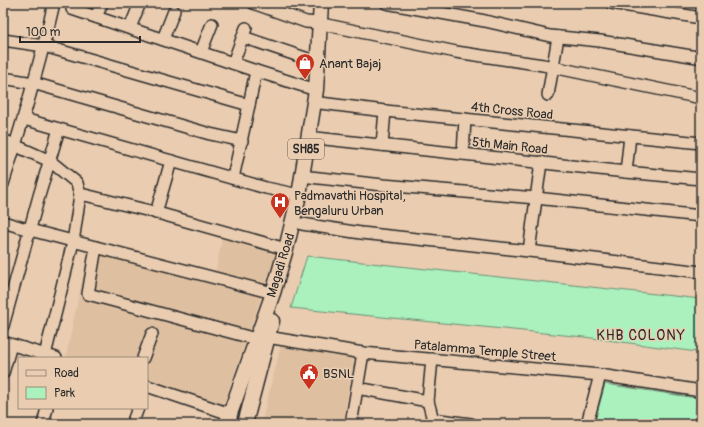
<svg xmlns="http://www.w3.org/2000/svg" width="704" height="427" viewBox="0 0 704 427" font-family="Pangolin,sans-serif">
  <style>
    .built { fill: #dec0a1 }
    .green { fill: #aaf1be; stroke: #6a8e74 }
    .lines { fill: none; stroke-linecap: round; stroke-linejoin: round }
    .minor-casing { stroke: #2b2b2b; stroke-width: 14 }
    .major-casing { stroke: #2b2b2b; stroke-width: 17 }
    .minor { stroke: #eacdb1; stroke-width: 11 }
    .major { stroke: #eacdb1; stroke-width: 14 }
    .labels { text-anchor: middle; stroke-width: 3; stroke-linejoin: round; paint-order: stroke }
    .shield { fill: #eacdb1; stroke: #645c53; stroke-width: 1 }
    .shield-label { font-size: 12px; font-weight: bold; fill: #2b2b2b }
    .poi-label { font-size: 13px; fill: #2b2b2b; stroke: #eacdb1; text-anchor: start }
    .street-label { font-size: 13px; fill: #2b2b2b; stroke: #eacdb1 }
    .neighbourhood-label { font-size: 14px; letter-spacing: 1px; fill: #2b2b2b; stroke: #eacdb1 }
  </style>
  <rect width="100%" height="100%" fill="#eacdb1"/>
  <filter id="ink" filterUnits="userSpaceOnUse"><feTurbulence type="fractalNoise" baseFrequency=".025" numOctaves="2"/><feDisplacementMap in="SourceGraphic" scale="8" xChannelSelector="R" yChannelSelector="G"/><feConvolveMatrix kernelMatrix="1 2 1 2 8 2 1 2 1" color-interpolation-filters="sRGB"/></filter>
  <g filter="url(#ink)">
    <g class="built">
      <path d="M223 234 278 249 223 406 147 382V358H72L66 356 90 242 215 273Z"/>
      <path d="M281 345 354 356 343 424H261Z"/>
    </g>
    <g class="green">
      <path d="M307 256 701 299V318L697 352 584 337 291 308Z"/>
      <path d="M605 384 697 398 695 424H594Z"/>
    </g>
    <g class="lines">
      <g class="minor-casing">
        <g id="minor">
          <path d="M253 3 306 22 319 23"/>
          <path d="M386 3 485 21 550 36 600 41 697 57"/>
          <path d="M611 3 701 18"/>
          <path d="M72 9 256 71"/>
          <path d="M96 17 102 3"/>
          <path d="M327 25 456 52 543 65 701 98"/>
          <path d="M130 28 140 3"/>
          <path d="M243 37 317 62"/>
          <path d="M163 39 174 11"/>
          <path d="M3 40 44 46 249 105 256 71 316 90"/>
          <path d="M201 52 212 24"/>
          <path d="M233 63 246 28"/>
          <path d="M3 78 33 83 210 134 242 141"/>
          <path d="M548 95 558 37"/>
          <path d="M320 103 385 111 701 143"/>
          <path d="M24 119 266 188 299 195"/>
          <path d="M316 138 626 172 701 179"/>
          <path d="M3 140 50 161 77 183 80 195"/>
          <path d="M382 145 385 111"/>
          <path d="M463 154 465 119"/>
          <path d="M626 172 630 136"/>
          <path d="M301 176 383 185 536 198 701 216"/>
          <path d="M233 178 249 105"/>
          <path d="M3 184C22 124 40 64 54 3"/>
          <path d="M156 213 171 161"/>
          <path d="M3 222 30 230 273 293"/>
          <path d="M302 224 361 233 529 251 701 272"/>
          <path d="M96 247 88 294 256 339"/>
          <path d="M529 251 541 162"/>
          <path d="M3 326 39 196 59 129"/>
          <path d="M267 337 363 353 600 375 701 391"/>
          <path d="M3 342 56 358"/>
          <path d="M45 355 73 242 80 195H85L154 212 286 249"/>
          <path d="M143 358 152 334"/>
          <path d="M432 359 428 401 434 424"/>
          <path d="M3 373 11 345"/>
          <path d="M147 386 230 414 226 420"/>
          <path d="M357 388 428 401"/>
          <path d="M432 419 471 424"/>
          <path d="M43 424 47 408"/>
          <path d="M132 424 138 408"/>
          <path d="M351 424 363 353"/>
          <path d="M587 424 600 375"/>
          <path d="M701 424V423"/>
        </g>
      </g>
      <g class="major-casing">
        <g id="major">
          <path d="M229 424 230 414 273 293 286 249 299 195 316 90 321 3"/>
          <path d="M244 424 246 420 272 321"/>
        </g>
      </g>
      <use href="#minor" class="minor"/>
      <use href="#major" class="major"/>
    </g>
  </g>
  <defs>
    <g id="shop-pin" transform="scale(1)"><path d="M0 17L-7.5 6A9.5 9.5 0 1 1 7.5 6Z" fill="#c8321e" stroke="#eacdb1"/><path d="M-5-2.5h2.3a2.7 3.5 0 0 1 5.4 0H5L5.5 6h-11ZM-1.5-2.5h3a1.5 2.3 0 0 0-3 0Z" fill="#fff"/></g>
    <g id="hospital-pin" transform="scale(1)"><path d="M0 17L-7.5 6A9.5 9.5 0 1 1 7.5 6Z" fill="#c8321e" stroke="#eacdb1"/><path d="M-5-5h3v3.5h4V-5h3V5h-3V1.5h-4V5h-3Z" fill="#fff"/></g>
    <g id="civic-pin" transform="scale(1)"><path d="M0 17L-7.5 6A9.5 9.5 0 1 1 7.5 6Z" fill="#c8321e" stroke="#eacdb1"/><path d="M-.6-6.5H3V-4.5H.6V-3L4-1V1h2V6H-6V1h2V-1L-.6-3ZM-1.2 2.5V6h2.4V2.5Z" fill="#fff"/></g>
  </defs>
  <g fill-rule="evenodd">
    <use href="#shop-pin" x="305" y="63"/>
    <use href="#hospital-pin" x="280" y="202"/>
    <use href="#civic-pin" x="309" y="373"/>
  </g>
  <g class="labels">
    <rect class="shield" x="288" y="139" width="36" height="20" rx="3"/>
    <g class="shield-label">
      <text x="306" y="153">SH85</text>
    </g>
    <g class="poi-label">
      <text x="319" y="68">Anant Bajaj</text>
      <text x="294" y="200">Padmavathi Hospital,<tspan x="294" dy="15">Bengaluru Urban</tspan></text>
      <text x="323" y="378">BSNL</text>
    </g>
    <g class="street-label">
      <text transform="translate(512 110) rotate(6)" y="5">4th Cross Road</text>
      <text transform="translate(510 145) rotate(6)" y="5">5th Main Road</text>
      <text transform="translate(280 265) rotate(-73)" y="5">Magadi Road</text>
      <text transform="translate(485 350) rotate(5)" y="5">Patalamma Temple Street</text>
    </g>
    <g class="neighbourhood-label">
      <text x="641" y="340">KHB COLONY</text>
    </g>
  </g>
  <rect width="704" height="427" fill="none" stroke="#eacdb1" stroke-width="16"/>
  <rect x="8" y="8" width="688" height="411" fill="none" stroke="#2b2b2b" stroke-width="1.5" filter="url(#ink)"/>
  <rect x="18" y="357" width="130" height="52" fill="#eacdb1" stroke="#9e8c7b"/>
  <rect x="26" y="370" width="20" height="6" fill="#eacdb1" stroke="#9e8c7b"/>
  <text x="54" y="377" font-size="12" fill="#2b2b2b">Road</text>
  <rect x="26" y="387" width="20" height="12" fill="#aaf1be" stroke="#9e8c7b"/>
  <text x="54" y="397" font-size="12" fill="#2b2b2b">Park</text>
  <path d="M20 36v6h120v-6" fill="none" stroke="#2b2b2b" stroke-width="2"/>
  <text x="26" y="36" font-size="12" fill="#2b2b2b" stroke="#eacdb1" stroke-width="3" paint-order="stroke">100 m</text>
</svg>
